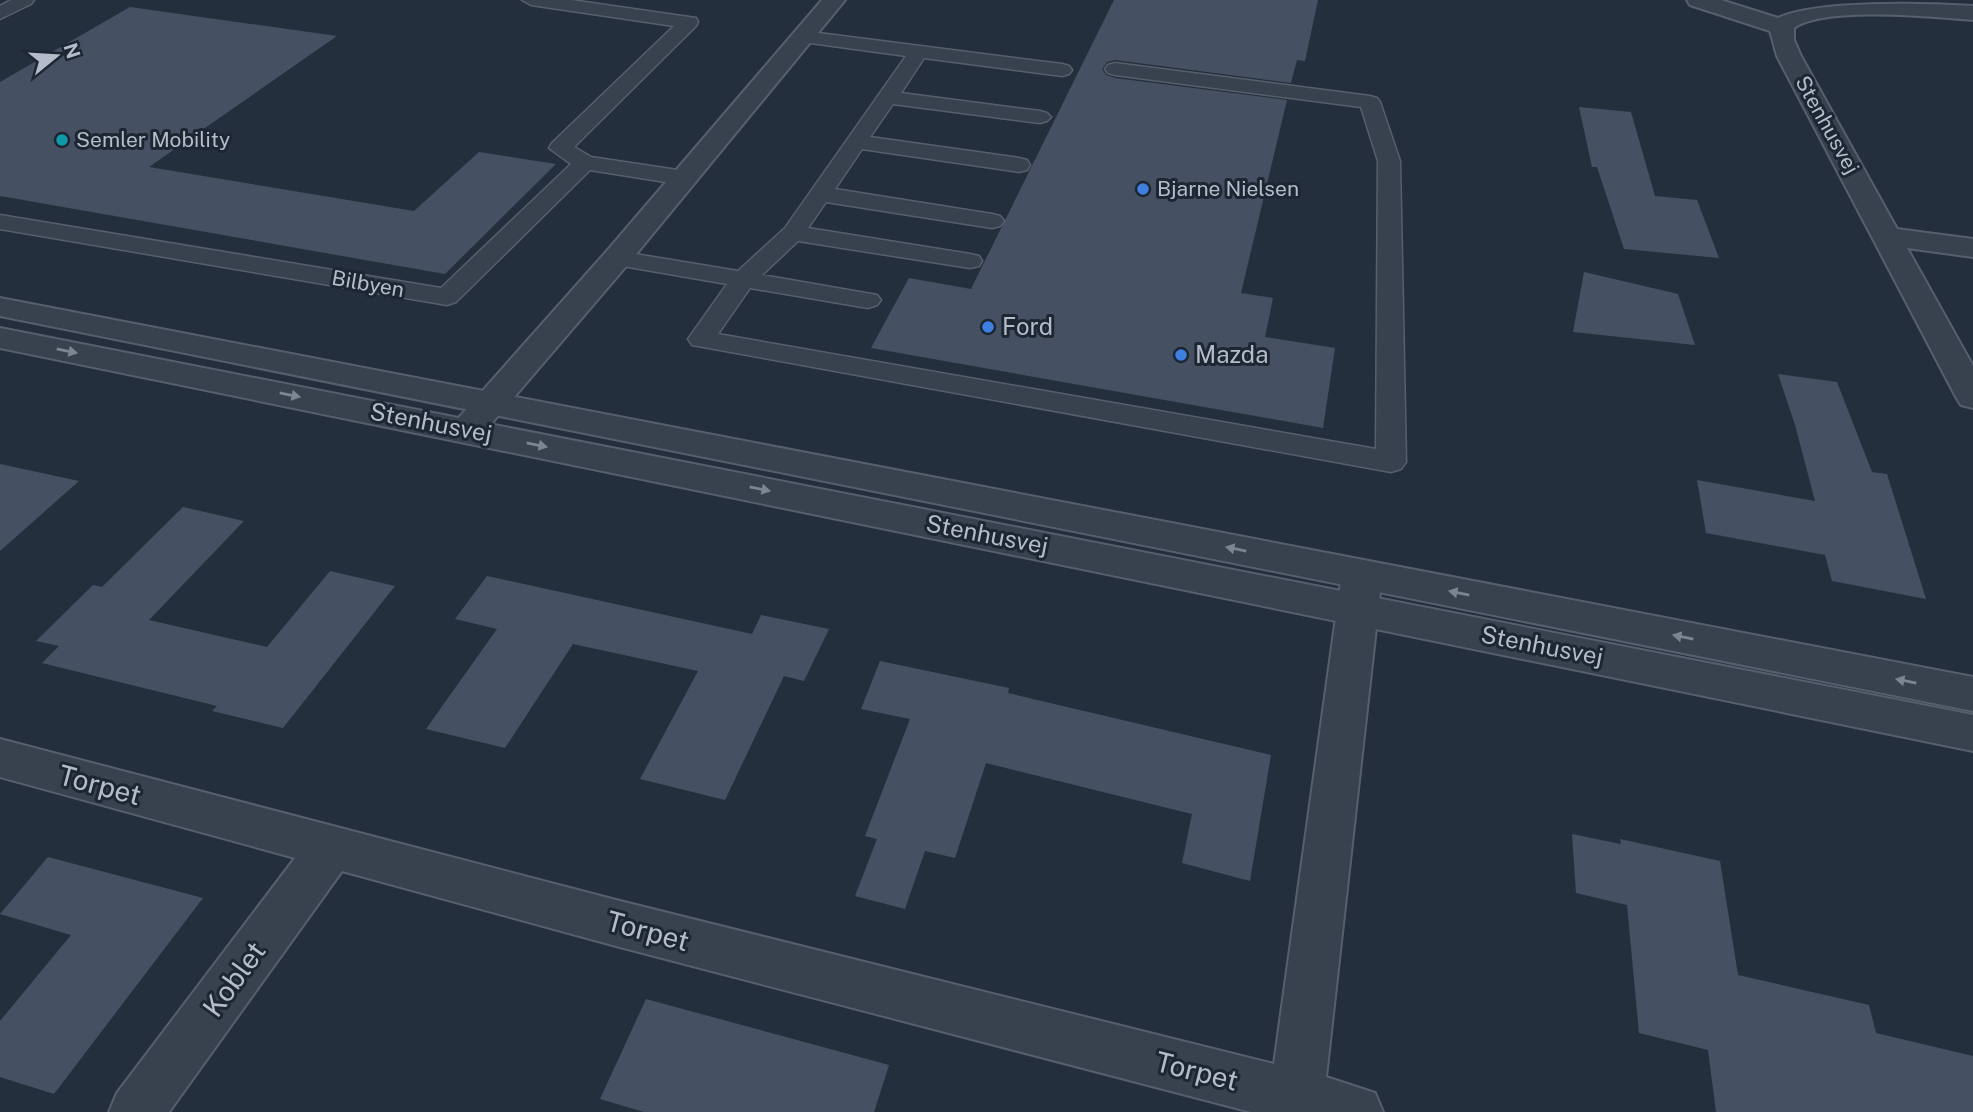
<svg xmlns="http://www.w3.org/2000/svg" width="1973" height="1112" viewBox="0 0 1973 1112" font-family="'Public Sans',sans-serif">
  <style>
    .building { fill: #455162 }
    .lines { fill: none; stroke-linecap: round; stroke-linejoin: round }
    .service-casing { stroke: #565f6c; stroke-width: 3 }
    .minor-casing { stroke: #565f6c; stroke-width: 4 }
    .tertiary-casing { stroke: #565f6c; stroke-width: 4 }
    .service { fill: #38414e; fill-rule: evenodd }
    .minor { fill: #38414e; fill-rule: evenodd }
    .tertiary { fill: #38414e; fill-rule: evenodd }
    .oneway { fill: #7c8592 }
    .culture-dot { fill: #0f9aa8; stroke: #1d2633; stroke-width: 2.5 }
    .shop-dot { fill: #3f7fe0; stroke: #1d2633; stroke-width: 2.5 }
    .labels { text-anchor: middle; stroke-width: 6; stroke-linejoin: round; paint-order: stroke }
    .far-street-label { font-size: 21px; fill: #b4bcc9; stroke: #1d2633 }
    .far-poi-label { font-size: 21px; fill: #b4bcc9; stroke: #1d2633; text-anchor: start }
    .poi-label { font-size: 24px; fill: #b4bcc9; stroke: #1d2633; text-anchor: start }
    .street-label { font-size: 24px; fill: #b4bcc9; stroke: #1d2633 }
    .near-street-label { font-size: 28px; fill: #b4bcc9; stroke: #1d2633 }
  </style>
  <rect width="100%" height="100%" fill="#242f3e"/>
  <g class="building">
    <path d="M1114 0H1318L1305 61 1297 60 1291 83 1115 60 1107 62 1102 69 1106 75 1115 78 1287 100 1241 293 1273 298 1265 337 1335 348 1323 428 871 348 909 278 971 289Z"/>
    <path d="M130 7 337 36 149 167 414 211 479 152 556 164 445 274 0 196V82Z"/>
    <path d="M1579 107 1631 112 1655 196 1697 200 1719 258 1624 249 1597 167H1592Z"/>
    <path d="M1584 272 1678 294 1695 345 1573 332Z"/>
    <path d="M1778 374 1837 382 1872 472 1887 474 1926 599 1832 581 1825 555 1706 533 1697 480 1815 501 1795 425Z"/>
    <path d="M0 464 79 481 0 551Z"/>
    <path d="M183 507 244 521 149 620 267 647 330 571 395 586 283 728 212 711 217 706 42 663 59 646 36 641 93 585 102 587Z"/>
    <path d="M487 576 752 634 761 615 829 629 804 681 784 676 725 800 640 779 698 671 573 644 505 748 426 729 497 629 455 619Z"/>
    <path d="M880 661 1009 688 1008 693 1271 755 1250 881 1182 863 1192 814 986 763 955 858 925 851 905 909 855 896 877 839 865 836 910 719 861 709Z"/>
    <path d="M1572 834 1621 844 1620 839 1720 861 1738 975 1869 1005 1876 1033 1973 1056V1112H1716L1708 1050 1639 1033 1627 905 1576 893Z"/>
    <path d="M48 857 203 898 54 1094 0 1077V1021L71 935 0 914Z"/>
    <path d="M646 999 889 1065 874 1112H644L600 1099Z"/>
  </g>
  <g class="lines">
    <g class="service-casing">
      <g id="service">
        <path d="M11 0H34L31 4 0 19V6Z"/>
        <path d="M522 0H571L696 18 698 22 696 26 574 147 591 157 684 171 692 173 695 178 692 183 684 185 590 170 456 302 447 305 0 229V215L441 288 571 164 549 148 552 143 674 26 531 5Z"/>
        <path d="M803 31 1062 64 1069 66 1072 70 1069 74 1062 76 924 58 901 93 1040 111 1047 113 1051 117 1047 121 1040 123 893 104 870 137 1019 158 1027 160 1030 165 1027 170 1019 172 862 149 835 189 992 214 1000 216 1004 221 1000 226 992 228 826 202 808 228 970 254 979 256 982 261 979 266 970 268 798 241 762 275 877 295 881 300 877 305 868 308 750 288 718 334 1376 449 1378 161 1361 107 1115 75 1108 73 1105 69 1108 65 1115 63 1370 96 1377 98 1380 102 1400 161 1406 462 1401 469 1391 472 692 345 688 339 727 284 617 265 608 263 605 258 608 253 617 251 738 271 785 228 906 56 796 41 793 37 796 33Z"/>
      </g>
    </g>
    <g class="minor-casing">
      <g id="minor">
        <path d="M822 0H845L628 264 479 438 467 442 455 438 450 430 455 422 606 252Z"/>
        <path d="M1687 0H1721L1778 18C1816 0 1925 3 1973 6V20C1932 17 1825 6 1794 28V40L1801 56 1897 229 1973 239V257L1907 248 1973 366V408L1961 405 1956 397 1777 56 1770 31 1690 5Z"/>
        <path d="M1362 560 1376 564 1382 574 1326 1077 1375 1093 1383 1112H1251L616 946 342 871 169 1112H109L117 1093 295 858 0 777V739L616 900 1274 1064 1342 574 1348 564Z"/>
      </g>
    </g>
    <g class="tertiary-casing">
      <g id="tertiary">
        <path d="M0 298 1973 677V711L0 316Z"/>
        <path d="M0 328 1973 715V751L0 348Z"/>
      </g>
    </g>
    <use href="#service" class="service"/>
    <use href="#minor" class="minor"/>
    <use href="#tertiary" class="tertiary"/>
  </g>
  <defs><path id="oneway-solid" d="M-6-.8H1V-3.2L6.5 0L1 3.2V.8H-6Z" transform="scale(1.75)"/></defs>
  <g class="oneway">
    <use href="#oneway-solid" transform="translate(67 351) rotate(11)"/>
    <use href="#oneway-solid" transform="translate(290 395) rotate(11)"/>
    <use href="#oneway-solid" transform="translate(537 445) rotate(11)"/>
    <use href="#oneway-solid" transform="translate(760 489) rotate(11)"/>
    <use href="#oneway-solid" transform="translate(1236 549) rotate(-169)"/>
    <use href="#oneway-solid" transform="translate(1459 593) rotate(-169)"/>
    <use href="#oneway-solid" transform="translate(1683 637) rotate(-169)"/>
    <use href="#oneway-solid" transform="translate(1906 681) rotate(-169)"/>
  </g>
  <circle class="culture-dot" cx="62" cy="140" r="7"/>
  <g class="shop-dot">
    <circle cx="1143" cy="189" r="7"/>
    <circle cx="988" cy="327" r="7"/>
    <circle cx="1181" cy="355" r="7"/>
  </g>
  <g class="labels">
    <g class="far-street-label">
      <text transform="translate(1827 125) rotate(61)" y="7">Stenhusvej</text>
      <text transform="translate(368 284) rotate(10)" y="7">Bilbyen</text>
    </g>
    <g class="far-poi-label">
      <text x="76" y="147">Semler Mobility</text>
      <text x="1157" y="196">Bjarne Nielsen</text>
    </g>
    <g class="poi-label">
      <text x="1002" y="335">Ford</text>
      <text x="1195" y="363">Mazda</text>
    </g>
    <g class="street-label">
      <text transform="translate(431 423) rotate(11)" y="8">Stenhusvej</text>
      <text transform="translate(987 535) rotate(11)" y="8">Stenhusvej</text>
      <text transform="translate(1542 646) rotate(11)" y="8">Stenhusvej</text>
    </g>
    <g class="near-street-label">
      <text transform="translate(100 785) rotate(15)" y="10">Torpet</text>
      <text transform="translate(648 931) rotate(15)" y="10">Torpet</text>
      <text transform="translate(234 979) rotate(-54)" y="10">Koblet</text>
      <text transform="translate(1197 1071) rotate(14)" y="10">Torpet</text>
    </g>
  </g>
  <g transform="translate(56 56) rotate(72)" stroke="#1d2633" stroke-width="5" paint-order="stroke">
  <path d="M0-5L12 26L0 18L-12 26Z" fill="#b4bcc9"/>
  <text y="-10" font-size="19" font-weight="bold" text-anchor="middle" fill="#b4bcc9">N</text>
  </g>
</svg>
